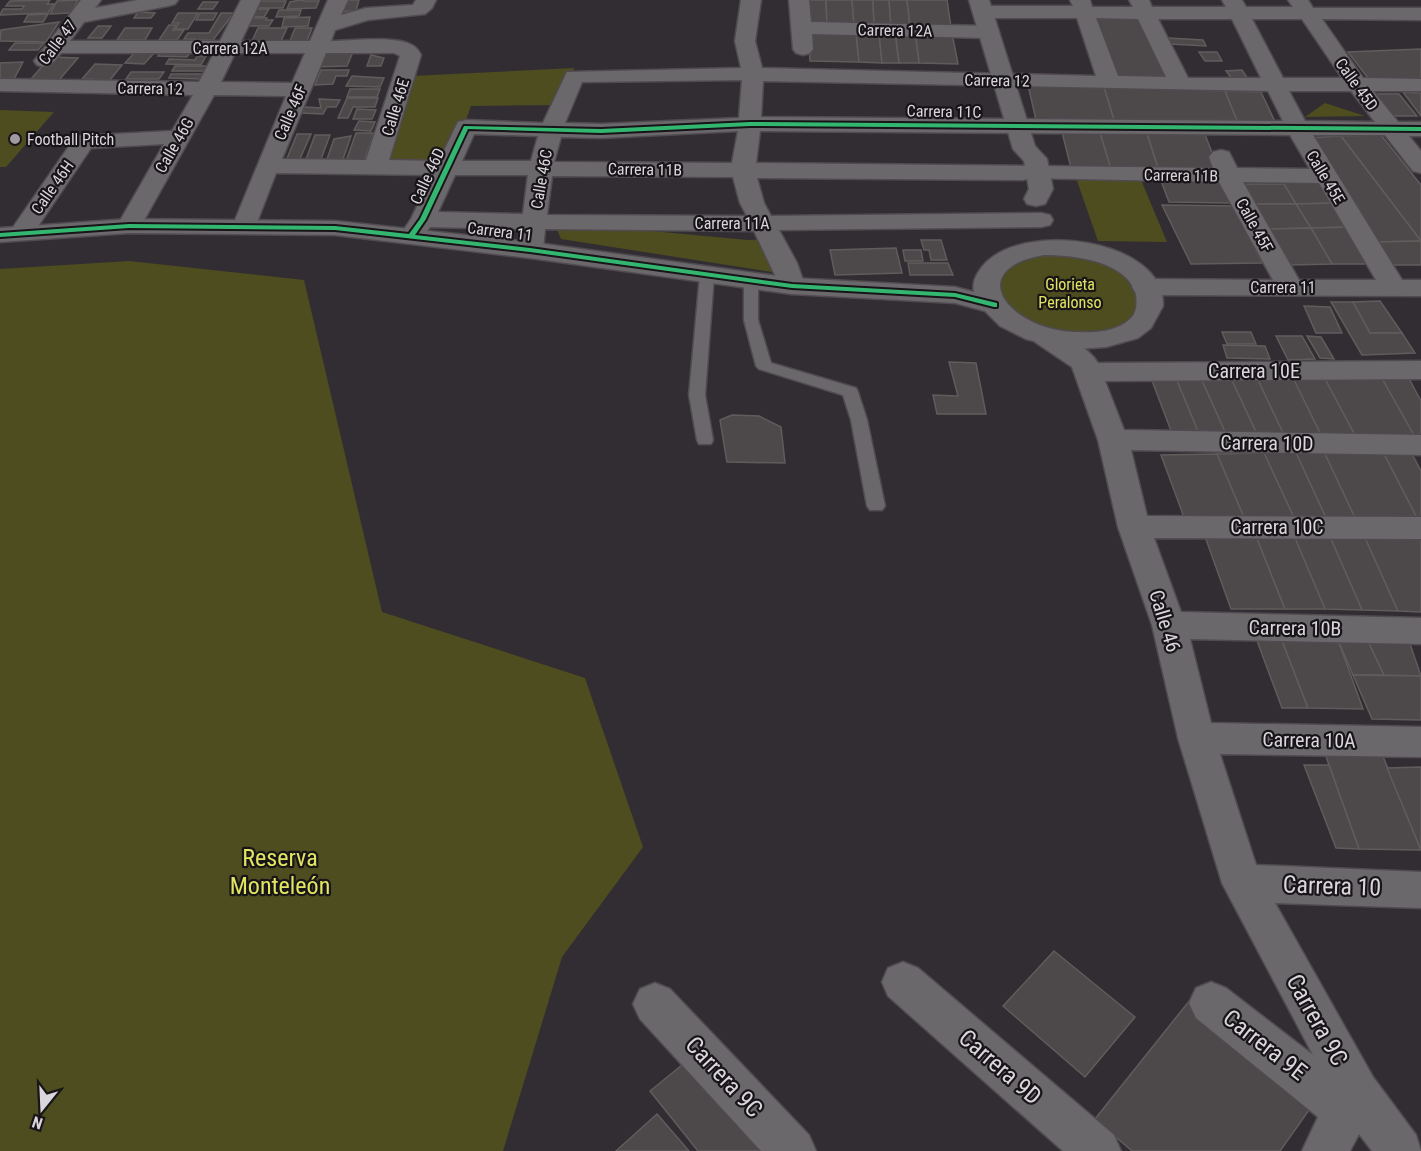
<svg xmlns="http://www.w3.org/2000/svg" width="1421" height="1151" viewBox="0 0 1421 1151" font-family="'Roboto Condensed',sans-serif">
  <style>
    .green { fill: #4d4d1f }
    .building { fill: #4d4849; stroke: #615c5c; stroke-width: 1.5 }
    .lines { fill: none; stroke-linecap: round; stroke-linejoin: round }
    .lane-casing { stroke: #504b50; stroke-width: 3 }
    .street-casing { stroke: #504b50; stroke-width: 3 }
    .secondary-casing { stroke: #504b50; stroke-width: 3 }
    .lane { fill: #6b686c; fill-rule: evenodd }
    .street { fill: #6b686c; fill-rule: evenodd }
    .secondary { fill: #6b686c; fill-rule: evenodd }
    .cycleway-casing { stroke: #181519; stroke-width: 4 }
    .cycleway { fill: #33b770; fill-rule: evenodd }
    .poi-dot { fill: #a09aa0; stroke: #181519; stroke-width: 2 }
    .labels { text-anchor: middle; stroke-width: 4.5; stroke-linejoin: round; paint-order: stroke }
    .far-street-label { font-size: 16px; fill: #dbd5dc; stroke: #181519 }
    .far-poi-label { font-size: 16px; fill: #dbd5dc; stroke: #181519; text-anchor: start }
    .far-park-label { font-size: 16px; fill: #e2e55f; stroke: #181519 }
    .street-label { font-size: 20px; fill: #dbd5dc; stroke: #181519 }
    .near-park-label { font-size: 24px; fill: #e2e55f; stroke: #181519 }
    .near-street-label { font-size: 24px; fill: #dbd5dc; stroke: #181519 }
  </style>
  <rect width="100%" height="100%" fill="#322d32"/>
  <g class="green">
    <path d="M574 68 567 105 471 106 454 153 436 164 382 161 411 76Z"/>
    <path d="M1325 103 1365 116 1305 117Z"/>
    <path d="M0 110 54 112 6 167H0Z"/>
    <path d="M1075 175H1139L1167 242 1098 241Z"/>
    <path d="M554 222 748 240 770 239 772 272 561 239Z"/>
    <path d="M1065 251 1119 267 1140 288 1134 321 1105 334H1064L1025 322 1001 301 997 278 1013 260Z"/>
    <path d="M129 261 304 280 382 612 585 678 643 847 562 957 503 1151H0V269Z"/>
  </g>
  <g class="building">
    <path d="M50 0 47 4H54L48 13 0 15 3 9H22L24 6H6L10 1Z"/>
    <path d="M78 0 71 13 50 14 57 1Z"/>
    <path d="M300 0 305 1H319L316 8 287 9 290 2Z"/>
    <path d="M342 0H359L356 11 338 12Z"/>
    <path d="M805 0H826L827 25 806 24Z"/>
    <path d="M826 0H852L854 25H827Z"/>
    <path d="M852 0H873L874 25H854Z"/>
    <path d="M873 0H889L891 26 874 25Z"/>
    <path d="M889 0H907L910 26H891Z"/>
    <path d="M907 0H947L951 27 910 26Z"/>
    <path d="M257 1H286L283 8H254Z"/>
    <path d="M203 2H218L213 9H198Z"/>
    <path d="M249 9H269L264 17 244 16Z"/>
    <path d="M279 10H301L299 16 276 17Z"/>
    <path d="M138 12 155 13 151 18H134Z"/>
    <path d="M178 13H198L188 29H175L179 23H172Z"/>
    <path d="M200 13H217L213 20H196Z"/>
    <path d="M221 13H234L213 40 184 39 188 33H209Z"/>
    <path d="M48 14 43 22H24L28 15Z"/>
    <path d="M310 17 308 26 282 27 284 18Z"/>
    <path d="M244 18H267L266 20H273L269 26H239Z"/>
    <path d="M1095 18H1149L1173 81 1114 80Z"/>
    <path d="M59 22 46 42 0 41 1 30Z"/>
    <path d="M169 25H176L173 30H184L177 40H159Z"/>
    <path d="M98 26H111L102 38H88Z"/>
    <path d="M125 28H152L145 40H117Z"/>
    <path d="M258 28H287L281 41H252Z"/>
    <path d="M295 28H312L307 41H290Z"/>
    <path d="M808 32 856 33 859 62 810 61Z"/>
    <path d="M915 32 952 33 958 64 919 63Z"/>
    <path d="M915 32 919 63H899L895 33Z"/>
    <path d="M856 33H879L882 63 859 62Z"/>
    <path d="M879 33H895L899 63H882Z"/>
    <path d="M1168 38 1203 40 1206 46 1170 44Z"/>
    <path d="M15 43H44L38 50H9Z"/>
    <path d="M138 49 157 50 144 64 125 63Z"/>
    <path d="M164 49 192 50 187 57 158 56Z"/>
    <path d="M1421 49V80L1371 82 1348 52Z"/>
    <path d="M332 51 353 52 347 66 313 67 317 59Z"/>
    <path d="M1199 52H1217L1222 61H1205Z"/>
    <path d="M371 55 384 58 381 66H367Z"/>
    <path d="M197 56H206L201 65 166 64 169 59 195 60Z"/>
    <path d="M50 57 78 58 59 80 31 79Z"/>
    <path d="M23 62 14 79 0 80V63Z"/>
    <path d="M95 64 122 65 110 80 82 79Z"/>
    <path d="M175 66H210L206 71H172Z"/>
    <path d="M321 70H349L347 76H336L333 84 315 85Z"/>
    <path d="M1242 70 1248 79H1232L1226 71Z"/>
    <path d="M131 72H164L159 79H126Z"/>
    <path d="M171 74H204L201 79 169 78Z"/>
    <path d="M352 76 384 78 380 87 346 86Z"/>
    <path d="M1028 85 1104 87 1115 123 1036 120Z"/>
    <path d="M1104 87 1225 91 1239 125 1115 123Z"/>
    <path d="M350 89H380L377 97H347Z"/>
    <path d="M1225 91 1261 92 1277 126 1239 125Z"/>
    <path d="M1403 92 1421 93V116Z"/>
    <path d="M1366 94H1399L1417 116H1383Z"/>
    <path d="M347 98H378L375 107H353L348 118H338Z"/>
    <path d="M319 99 340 100 336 107H327L323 114 301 113 305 107 321 108Z"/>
    <path d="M357 109 376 110 372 119H353Z"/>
    <path d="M359 121 375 122 371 131 354 130Z"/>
    <path d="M1061 128 1099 129 1111 169 1071 168Z"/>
    <path d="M1099 129 1146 130 1159 171 1111 169Z"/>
    <path d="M1146 130 1204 132 1220 173 1159 171Z"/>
    <path d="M356 133H374L364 161H346Z"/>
    <path d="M297 134H311L299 161H286Z"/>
    <path d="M315 135H330L320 162H305Z"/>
    <path d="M1381 135 1421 185V241L1341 136Z"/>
    <path d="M351 136 342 162H326L334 139Z"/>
    <path d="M1341 136 1421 241 1375 242 1306 138Z"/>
    <path d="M1160 178 1221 179 1232 203 1169 202Z"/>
    <path d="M1281 180H1318L1335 203 1296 204Z"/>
    <path d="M1243 184H1284L1296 204H1254Z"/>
    <path d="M1335 203 1351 227 1311 228 1296 204Z"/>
    <path d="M1254 204H1296L1311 228 1267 229Z"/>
    <path d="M1162 205 1234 206 1262 263 1191 264Z"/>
    <path d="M1351 227 1375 264H1332L1311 228Z"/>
    <path d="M1311 228 1332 264 1290 265 1267 229Z"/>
    <path d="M921 240H941L947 260H931L929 250H924Z"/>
    <path d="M1421 241V265H1391L1375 242Z"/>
    <path d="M896 248 902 273 835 275 830 250Z"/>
    <path d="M903 250H921L923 261H905Z"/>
    <path d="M908 263H948L953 275H910Z"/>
    <path d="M1380 301 1402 333H1370L1353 302Z"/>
    <path d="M1331 302H1353L1370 333H1402L1415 353 1362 355Z"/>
    <path d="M1304 306 1330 307 1342 333H1316Z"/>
    <path d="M1222 332H1251L1256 344H1227Z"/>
    <path d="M1276 336H1302L1315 359 1288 360Z"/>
    <path d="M1307 336 1321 337 1334 359 1320 358Z"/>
    <path d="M1223 345 1265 346 1270 359 1227 358Z"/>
    <path d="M949 362 976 363 986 414H937L933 395 958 396Z"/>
    <path d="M1290 372 1322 373 1355 435H1321Z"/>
    <path d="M1290 372 1321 435H1284L1257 378Z"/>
    <path d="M1322 373H1379L1414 435H1355Z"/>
    <path d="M1379 373H1406L1421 401V434L1414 435Z"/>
    <path d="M1151 378H1176L1200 436H1173Z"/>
    <path d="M1176 378H1201L1227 436H1200Z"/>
    <path d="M1201 378H1231L1258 436H1227Z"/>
    <path d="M1231 378H1257L1284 435 1258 436Z"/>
    <path d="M732 415 759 416 781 427 785 463 727 462 720 420Z"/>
    <path d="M1382 450H1410L1421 471V520H1418Z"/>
    <path d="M1324 452H1383L1418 520H1356Z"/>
    <path d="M1324 452 1356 520H1327L1296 453Z"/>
    <path d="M1264 453H1296L1327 520H1295Z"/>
    <path d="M1264 453 1295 520H1245L1217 454Z"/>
    <path d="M1217 454 1245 520H1185L1161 455Z"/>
    <path d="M1327 530 1362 531 1398 611 1362 610Z"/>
    <path d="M1327 530 1362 610 1325 609 1292 531Z"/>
    <path d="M1203 531H1254L1285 609H1231Z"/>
    <path d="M1254 531H1292L1325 609H1285Z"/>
    <path d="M1362 531 1421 532V612L1398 611Z"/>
    <path d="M1256 638H1281L1308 708H1282Z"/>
    <path d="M1281 638 1338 640 1363 709 1308 708Z"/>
    <path d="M1338 640 1368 641 1384 675H1353Z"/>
    <path d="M1368 641H1409L1421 676 1384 675Z"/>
    <path d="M1353 675 1421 676V720L1372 719Z"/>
    <path d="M1323 748 1380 749 1421 850 1359 849Z"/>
    <path d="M1304 765H1329L1359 849 1336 848Z"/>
    <path d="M1421 767V850L1387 768Z"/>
    <path d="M1054 951 1135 1017 1085 1077 1003 1006Z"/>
    <path d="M1190 1000 1317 1099 1280 1151H1132L1095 1119Z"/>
    <path d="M687 1061 761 1151H698L650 1091Z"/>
    <path d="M657 1114 689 1151H616Z"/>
  </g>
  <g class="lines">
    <g class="lane-casing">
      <g id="lane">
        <path d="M707 271 714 275 705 395 713 440 711 444H699L697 440 689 395 700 275Z"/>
        <path d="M751 276 758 280V320L771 363 856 388 858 392 867 420 885 506 882 510H870L867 506 851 420 843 395 759 369 756 366 744 320V280Z"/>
      </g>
    </g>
    <g class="street-casing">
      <g id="street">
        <path d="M81 0H101L95 8 138 0H178L175 4 168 6 84 22 70 41H220L241 0H261L241 41H310L328 0H348L341 15 366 8 413 5 416 0H436L432 8 425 14 368 20 335 30 331 41C351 41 394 35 412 45 416 47 419 51 421 55L389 160 439 161 458 122 466 120 543 123 567 72 741 68 735 41 741 0H761L755 41 762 68 1096 76 1077 18H983L976 16 973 12 976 8 983 6H1073L1070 0H1090L1092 7H1133L1129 0H1149L1152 7H1226L1222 0H1242L1246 7H1293L1288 0H1308L1313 8H1421V20L1322 19 1363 78 1421 79V91H1373L1398 122H1421V136H1409L1421 151V173L1413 171 1385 135H1313L1402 280H1421V296L1145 295 1136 293 1132 287 1136 281 1145 279 1273 280 1219 182 1030 178 1023 180 757 178 764 203 771 216 1041 213 1050 215 1053 220 1050 225 1041 227 779 230 797 263 805 286 801 292 792 294 783 292 754 231 545 229 543 250 539 255 530 258 521 255 517 250 520 229 430 227 421 240 412 242 403 240 400 235 411 219 432 175 276 173 254 230 245 232 236 230 233 225 286 96 214 95 138 231 129 233 120 231 117 226 164 144 91 148 30 238 21 240 12 238 9 233 76 136 172 131 193 95 0 91V79L199 82 214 53H61C53 63 50 69 37 65L34 61ZM1096 18 1138 19 1166 77 1118 76ZM1158 19H1232L1261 78H1188ZM1252 19H1302L1342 78H1283ZM235 53H305L292 83 221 82ZM326 53H394L400 56 366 160 282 159ZM742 80 739 118 601 124 565 123 582 82ZM763 81 1268 91 1283 121 761 117ZM1289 91H1351L1375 122 1305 121ZM738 131 732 163 554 162 561 137 601 138ZM760 131 1290 135 1310 169 1237 168 1229 152 1221 150 1213 152 1209 157 1213 168 756 163ZM474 134 538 136 531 161H462ZM455 175H528L523 214 438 212ZM552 176 733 177 740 203 747 216 547 215ZM1243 182 1319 183 1376 280H1299Z"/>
        <path d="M789 0H809L811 22 988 26 995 28 998 32 995 36 988 38 812 34 813 49 810 53 803 55 796 53 793 49Z"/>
        <path d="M1045 328C1062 332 1089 348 1098 363L1421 361V379L1105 381 1124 430 1421 435V455L1131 450 1147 516 1421 517V539L1154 538 1181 612 1421 618V644L1190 639 1211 723 1421 727V757L1220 754 1256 865 1421 872V908L1275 903 1373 1077 1416 1135 1421 1151H1372L1359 1134 1350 1151H1302L1318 1117 1196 1018 1189 1003 1196 988 1211 982 1226 988 1313 1055 1222 883 1178 738 1152 625 1118 527 1098 440 1072 367 1035 342 1031 336 1035 330Z"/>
        <path d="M903 962 918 968 1114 1135 1121 1151H1063L888 996 882 982 888 968Z"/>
        <path d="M655 983 670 989 809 1135 816 1151H761L640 1019 633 1004 640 989Z"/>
      </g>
    </g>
    <g class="secondary-casing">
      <g id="secondary">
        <path d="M969 0H989L1035 146 1047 159 1053 189 1045 204 1036 206 1027 204 1024 199 1029 189 1024 161 1013 149Z"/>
        <path d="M129 219 335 221 530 242 792 278 955 287 974 292C972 282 976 275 982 267 1019 219 1166 238 1163 306L1151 328 1138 338 1106 347 1078 349 1050 345 1026 339 1000 326 985 311 955 303 792 294 530 258 335 235 129 233 0 242V228ZM1044 255C1072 255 1126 260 1136 294 1137 301 1137 310 1133 316 1124 327 1108 331 1095 332 1079 333 1061 332 1045 327 993 309 978 266 1044 255Z"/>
      </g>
    </g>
    <use href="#lane" class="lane"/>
    <use href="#street" class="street"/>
    <use href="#secondary" class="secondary"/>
    <g class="cycleway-casing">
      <path id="cycleway" d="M750 122 1421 127V131L750 126 601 133 468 129 426 219 415 235 530 248 792 284 955 293 997 303V307H994L955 297 792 288 530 252 335 230 129 228 0 237V233L129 224 335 226 409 234 420 219 464 126 601 129Z"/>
    </g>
    <use href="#cycleway" class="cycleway"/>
  </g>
  <circle class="poi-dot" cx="15" cy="139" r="6"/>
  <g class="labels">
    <g class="far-street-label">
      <text transform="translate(895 30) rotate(1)" y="6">Carrera 12A</text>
      <text transform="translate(57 42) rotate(-53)" y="6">Calle 47</text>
      <text x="230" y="54">Carrera 12A</text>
      <text transform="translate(997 80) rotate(1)" y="6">Carrera 12</text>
      <text transform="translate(1357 84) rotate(54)" y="6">Calle 45D</text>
      <text transform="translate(150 88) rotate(1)" y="6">Carrera 12</text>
      <text transform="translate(395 107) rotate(-73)" y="6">Calle 46E</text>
      <text transform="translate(944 111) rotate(1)" y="6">Carrera 11C</text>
      <text transform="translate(290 112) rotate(-67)" y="6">Calle 46F</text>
      <text transform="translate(174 145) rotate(-60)" y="6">Calle 46G</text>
      <text transform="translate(645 169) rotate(1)" y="6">Carrera 11B</text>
      <text transform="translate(1181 175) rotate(1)" y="6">Carrera 11B</text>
      <text transform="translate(427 176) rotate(-65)" y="6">Calle 46D</text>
      <text transform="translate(1326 177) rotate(59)" y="6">Calle 45E</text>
      <text transform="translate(541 179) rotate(-80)" y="6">Calle 46C</text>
      <text transform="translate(52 187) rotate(-55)" y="6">Calle 46H</text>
      <text x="732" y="229">Carrera 11A</text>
      <text transform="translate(1255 225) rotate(61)" y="6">Calle 45F</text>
      <text transform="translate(500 231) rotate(7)" y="6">Carrera 11</text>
      <text x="1283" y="293">Carrera 11</text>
    </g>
    <g class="far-poi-label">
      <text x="27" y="145">Football Pitch</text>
    </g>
    <g class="far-park-label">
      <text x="1070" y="290">Glorieta<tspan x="1070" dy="18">Peralonso</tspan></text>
    </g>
    <g class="street-label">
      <text x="1254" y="378">Carrera 10E</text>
      <text transform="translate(1267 443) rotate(1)" y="7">Carrera 10D</text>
      <text x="1277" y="534">Carrera 10C</text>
      <text transform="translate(1165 621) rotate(73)" y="7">Calle 46</text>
      <text transform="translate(1295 628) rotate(1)" y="7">Carrera 10B</text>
      <text transform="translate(1309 740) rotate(1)" y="7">Carrera 10A</text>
    </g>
    <g class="near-park-label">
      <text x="280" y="866">Reserva<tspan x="280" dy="28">Monteleón</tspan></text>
    </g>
    <g class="near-street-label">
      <text transform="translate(1332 886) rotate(2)" y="8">Carrera 10</text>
      <text transform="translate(1317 1020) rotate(61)" y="8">Carrera 9C</text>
      <text transform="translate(1265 1045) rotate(38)" y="8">Carrera 9E</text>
      <text transform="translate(1000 1067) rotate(41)" y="8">Carrera 9D</text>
      <text transform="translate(724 1077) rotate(47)" y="8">Carrera 9C</text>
    </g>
  </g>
  <g transform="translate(42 1109) rotate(198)" stroke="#181519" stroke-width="4.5" paint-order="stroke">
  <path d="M0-4.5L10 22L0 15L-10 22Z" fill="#dbd5dc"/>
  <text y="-9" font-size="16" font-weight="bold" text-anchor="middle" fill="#dbd5dc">N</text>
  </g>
</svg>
